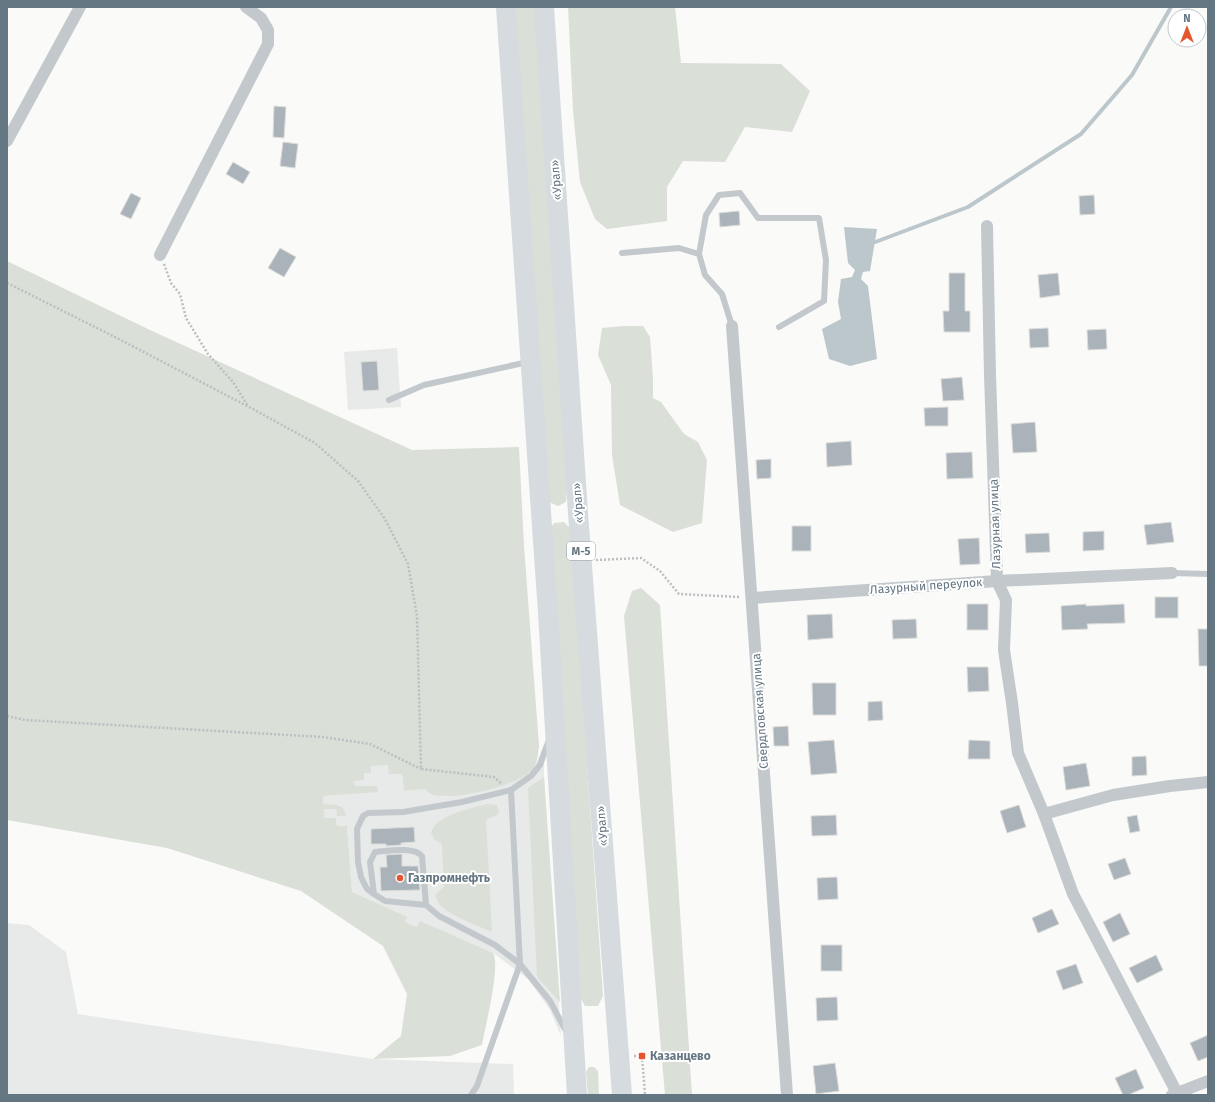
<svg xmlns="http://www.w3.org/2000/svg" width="1215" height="1102" viewBox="0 0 1215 1102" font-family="'Fira Sans',sans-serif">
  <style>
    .built { fill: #e8e9e9 }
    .green { fill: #dadfd7 }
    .water { fill: #bbc7cb }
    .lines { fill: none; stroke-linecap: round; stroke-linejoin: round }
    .stream { stroke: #bbc7cb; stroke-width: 4 }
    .building { fill: #aab3b9; stroke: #dcdcda }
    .path { stroke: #bbbfc2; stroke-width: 2.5; stroke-dasharray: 2 2; stroke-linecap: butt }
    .service { stroke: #c3c8cc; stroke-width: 6 }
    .minor { stroke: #c3c8cc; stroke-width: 12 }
    .primary { stroke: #d6dbdf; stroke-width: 20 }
    .poi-dot { fill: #e4572e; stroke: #fff; stroke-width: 1.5 }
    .labels { text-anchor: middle; stroke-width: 4; stroke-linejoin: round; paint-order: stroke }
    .shield { fill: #fff; stroke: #939fa8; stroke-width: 1 }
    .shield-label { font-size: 11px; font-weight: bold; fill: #657683 }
    .street-label { font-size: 12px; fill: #657683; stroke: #fff }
    .poi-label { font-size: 12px; font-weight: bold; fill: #657683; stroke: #fff; text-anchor: start }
  </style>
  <rect width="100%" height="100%" fill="#fafaf8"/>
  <g class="built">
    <path d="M397 348 401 407 348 410 344 352Z"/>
    <path d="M544 744V777L561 1036 550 1010 528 979 493 953 420 922 417 927 405 922 406 917 352 892 347 826H337L336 818H324V809H336L337 816 341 806 336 805 323 804V795L330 796 377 786H354V780L371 766 388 765 402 774 404 791 425 789 431 795 446 797 493 788 530 772 538 759Z"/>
    <path d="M7 923 29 925 66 952 78 1014 373 1059 513 1064 514 1095H7Z"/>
  </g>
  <g class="green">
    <path d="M514 7H536L567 489 566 502 558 506 549 502Z"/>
    <path d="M568 7H675L681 63 781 64 810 91 792 132 745 127 725 162 683 161 667 187V221L607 229 595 219 580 182 573 111Z"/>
    <path d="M7 261 150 330 412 450 519 447 524 546 539 746C538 756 537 765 530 772 514 786 452 801 432 795 430 794 427 791 425 789L404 791 402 774H389L388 765 371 766V773H364V780L354 781 355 786H377L378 792 323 796V804C334 805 344 802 346 816H337L336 809H324V818H336L337 826H347L352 892 407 917 405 922 417 927 420 921 493 953C501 966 485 1027 482 1045L450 1056 373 1059 401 1036 407 994 383 946 301 891 167 848 7 820Z"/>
    <path d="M623 326H643L650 337 653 378V398L661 402 684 434 698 442 707 460 702 523 673 532 620 505 612 455 611 385 598 355 602 328Z"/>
    <path d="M564 522 571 529 603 996 598 1006H585L581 999 549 531 554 523Z"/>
    <path d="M641 588 660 605 692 1095H665L624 616 632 591Z"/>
    <path d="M544 777 560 1002 537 977 528 788Z"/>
    <path d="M488 804 497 805 499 812 497 815 486 820 492 932C478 926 451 916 441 906 438 903 437 899 435 895L444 887 442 844 435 840 431 833C435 815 472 808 488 804Z"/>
    <path d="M589 1067H594L598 1071 599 1095H588L586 1072Z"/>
  </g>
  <path class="water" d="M844 227 877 229 870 271 863 272 861 279 868 286 877 359 850 366 829 359 822 329 841 319 838 302 841 279 852 277 855 270 848 263Z"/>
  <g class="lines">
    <path class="stream" d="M870 244 968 207 1081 134 1132 75 1171 7"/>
  </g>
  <g class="building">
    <path d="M274 106 286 107 284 138 273 137Z"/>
    <path d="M283 142 298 144 295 168 280 166Z"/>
    <path d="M233 162 250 172 243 184 226 174Z"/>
    <path d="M131 193 141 198 131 219 120 214Z"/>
    <path d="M1094 195 1095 214 1080 215 1079 196Z"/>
    <path d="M739 211 740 225 720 227 719 213Z"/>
    <path d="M280 248 296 257 284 277 268 268Z"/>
    <path d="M949 273H965V311H970V332H944L943 311H949Z"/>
    <path d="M1058 273 1060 295 1040 298 1038 275Z"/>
    <path d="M1048 328 1049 347 1030 348 1029 329Z"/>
    <path d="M1106 329 1107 349 1088 350 1087 330Z"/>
    <path d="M377 361 379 390 363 391 361 362Z"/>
    <path d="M962 377 964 400 943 401 941 379Z"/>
    <path d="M948 407V426H925L924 408Z"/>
    <path d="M1035 422 1037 452 1013 453 1011 424Z"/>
    <path d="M851 441 852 465 827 467 826 443Z"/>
    <path d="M972 452 973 478 947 479 946 453Z"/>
    <path d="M771 459V478L757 479 756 460Z"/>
    <path d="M1171 522 1174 542 1147 545 1144 525Z"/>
    <rect x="792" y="526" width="19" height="25"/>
    <path d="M1104 531V550L1083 551V532Z"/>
    <path d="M1049 533 1050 552 1026 553 1025 534Z"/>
    <path d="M979 538 980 564 960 565 958 539Z"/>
    <rect x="1155" y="597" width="23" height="21"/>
    <rect x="967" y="604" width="21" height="26"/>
    <path d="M1086 604V606L1124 604 1125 623 1087 624 1088 629 1062 630 1061 606Z"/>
    <path d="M832 614 833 638 808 640 807 615Z"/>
    <path d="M916 619 917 638 893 639 892 620Z"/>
    <path d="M1198 629H1208V666H1199Z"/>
    <path d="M967 667H988L989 691 968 692Z"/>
    <path d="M812 683H836V715H813Z"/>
    <path d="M882 701 883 720 868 721V702Z"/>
    <path d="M788 726 789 746H774L773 727Z"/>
    <path d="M834 740 837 773 811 775 808 742Z"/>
    <path d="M969 740 990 741V759H968Z"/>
    <path d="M1146 756 1147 775 1132 776V757Z"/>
    <path d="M1086 763 1090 786 1066 790 1063 767Z"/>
    <path d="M1019 805 1026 827 1007 833 1000 811Z"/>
    <path d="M836 815 837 835 812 836 811 816Z"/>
    <path d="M1137 815 1140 831 1130 833 1127 817Z"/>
    <path d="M414 827 415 842 401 843V845L386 846V844H371V829Z"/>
    <path d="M400 854H402V866H418L420 890 381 891 380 867H387L386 855Z"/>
    <path d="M1125 858 1131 874 1114 880 1108 864Z"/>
    <path d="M837 877 838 899 818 900 817 878Z"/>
    <path d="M1052 909 1059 924 1038 933 1032 918Z"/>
    <path d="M1120 913 1130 934 1113 942 1103 922Z"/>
    <rect x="821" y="945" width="21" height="26"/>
    <path d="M1156 955 1163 970 1137 983 1129 968Z"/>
    <path d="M1076 964 1083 983 1063 990 1056 971Z"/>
    <path d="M837 997 838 1020 817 1021 816 998Z"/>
    <path d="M1208 1035V1057L1198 1061 1190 1043Z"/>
    <path d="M835 1063 839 1091 816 1094 813 1066Z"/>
    <path d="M1136 1069 1144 1088 1128 1095H1123L1115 1078Z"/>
  </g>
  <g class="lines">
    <g class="path">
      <path d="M164 264 171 283 180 294 186 318 208 354 233 382 248 406"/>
      <path d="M7 283 115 337 249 407 315 443 358 481 385 519 408 564 417 616 421 769 494 777 502 784"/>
      <path d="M596 560 641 558 660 571 679 594 740 597"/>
      <path d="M7 716 25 720 323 737 370 744 421 769"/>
      <path d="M634 1056H642L645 1095"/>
    </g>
    <g class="service">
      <path d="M622 253 679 248 699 254 705 275 722 294 732 326"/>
      <path d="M699 254 706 215 719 195 740 193 758 218H819L826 260 824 301 779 327"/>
      <path d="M389 400 424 385 528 362"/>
      <path d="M1172 573 1208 574"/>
      <path d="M549 740 540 765 531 776 511 790 462 802 403 812 368 813 363 816 357 829 358 862 361 877 367 889 374 894 385 901 426 905 439 916 495 945 520 964 550 1001 566 1031"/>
      <path d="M374 894 370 862 375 852C387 851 414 846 422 856L426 905"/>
      <path d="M471 1095 477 1086 520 964 511 790"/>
    </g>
    <g class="minor">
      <path d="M7 141 80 7"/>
      <path d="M987 226 990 375 997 581 1006 600 1004 650 1012 703 1018 753 1044 814 1073 894 1177 1093"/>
      <path d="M160 255 268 44V30L261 18 246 7"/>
      <path d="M732 326 787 1095"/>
      <path d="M752 598 997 581 1172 573"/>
      <path d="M1044 814 1113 795 1170 786 1208 782"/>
      <path d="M1172 1095 1208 1081"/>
    </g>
    <g class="primary">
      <path d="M506 7 548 613 577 1095"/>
      <path d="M544 7 578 513 622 1095"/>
    </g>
  </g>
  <g class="poi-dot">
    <circle cx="400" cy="878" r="4"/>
    <rect x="638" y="1052" width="8" height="8" rx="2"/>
  </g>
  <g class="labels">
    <rect class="shield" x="567" y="542" width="28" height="18" rx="3"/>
    <g class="shield-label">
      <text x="581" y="555">М-5</text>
    </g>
    <g class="street-label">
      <text transform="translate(556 180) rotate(-94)" y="4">«Урал»</text>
      <text transform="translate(578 503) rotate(-94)" y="4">«Урал»</text>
      <text transform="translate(995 524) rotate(-92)" y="4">Лазурная улица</text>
      <text transform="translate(926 586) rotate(-4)" y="4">Лазурный переулок</text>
      <text transform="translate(760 711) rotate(-94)" y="4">Свердловская улица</text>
      <text transform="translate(602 826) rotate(-94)" y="4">«Урал»</text>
    </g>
    <g class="poi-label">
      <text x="408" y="882">Газпромнефть</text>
      <text x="650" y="1060">Казанцево</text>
    </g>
  </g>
  <rect width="1215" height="1102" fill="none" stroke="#657683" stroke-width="16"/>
  <g transform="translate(1187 28)"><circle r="19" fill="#ffffff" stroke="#c1c8cd"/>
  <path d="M0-3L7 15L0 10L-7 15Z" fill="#e4572e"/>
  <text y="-6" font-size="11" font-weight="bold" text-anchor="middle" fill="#657683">N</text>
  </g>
</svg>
